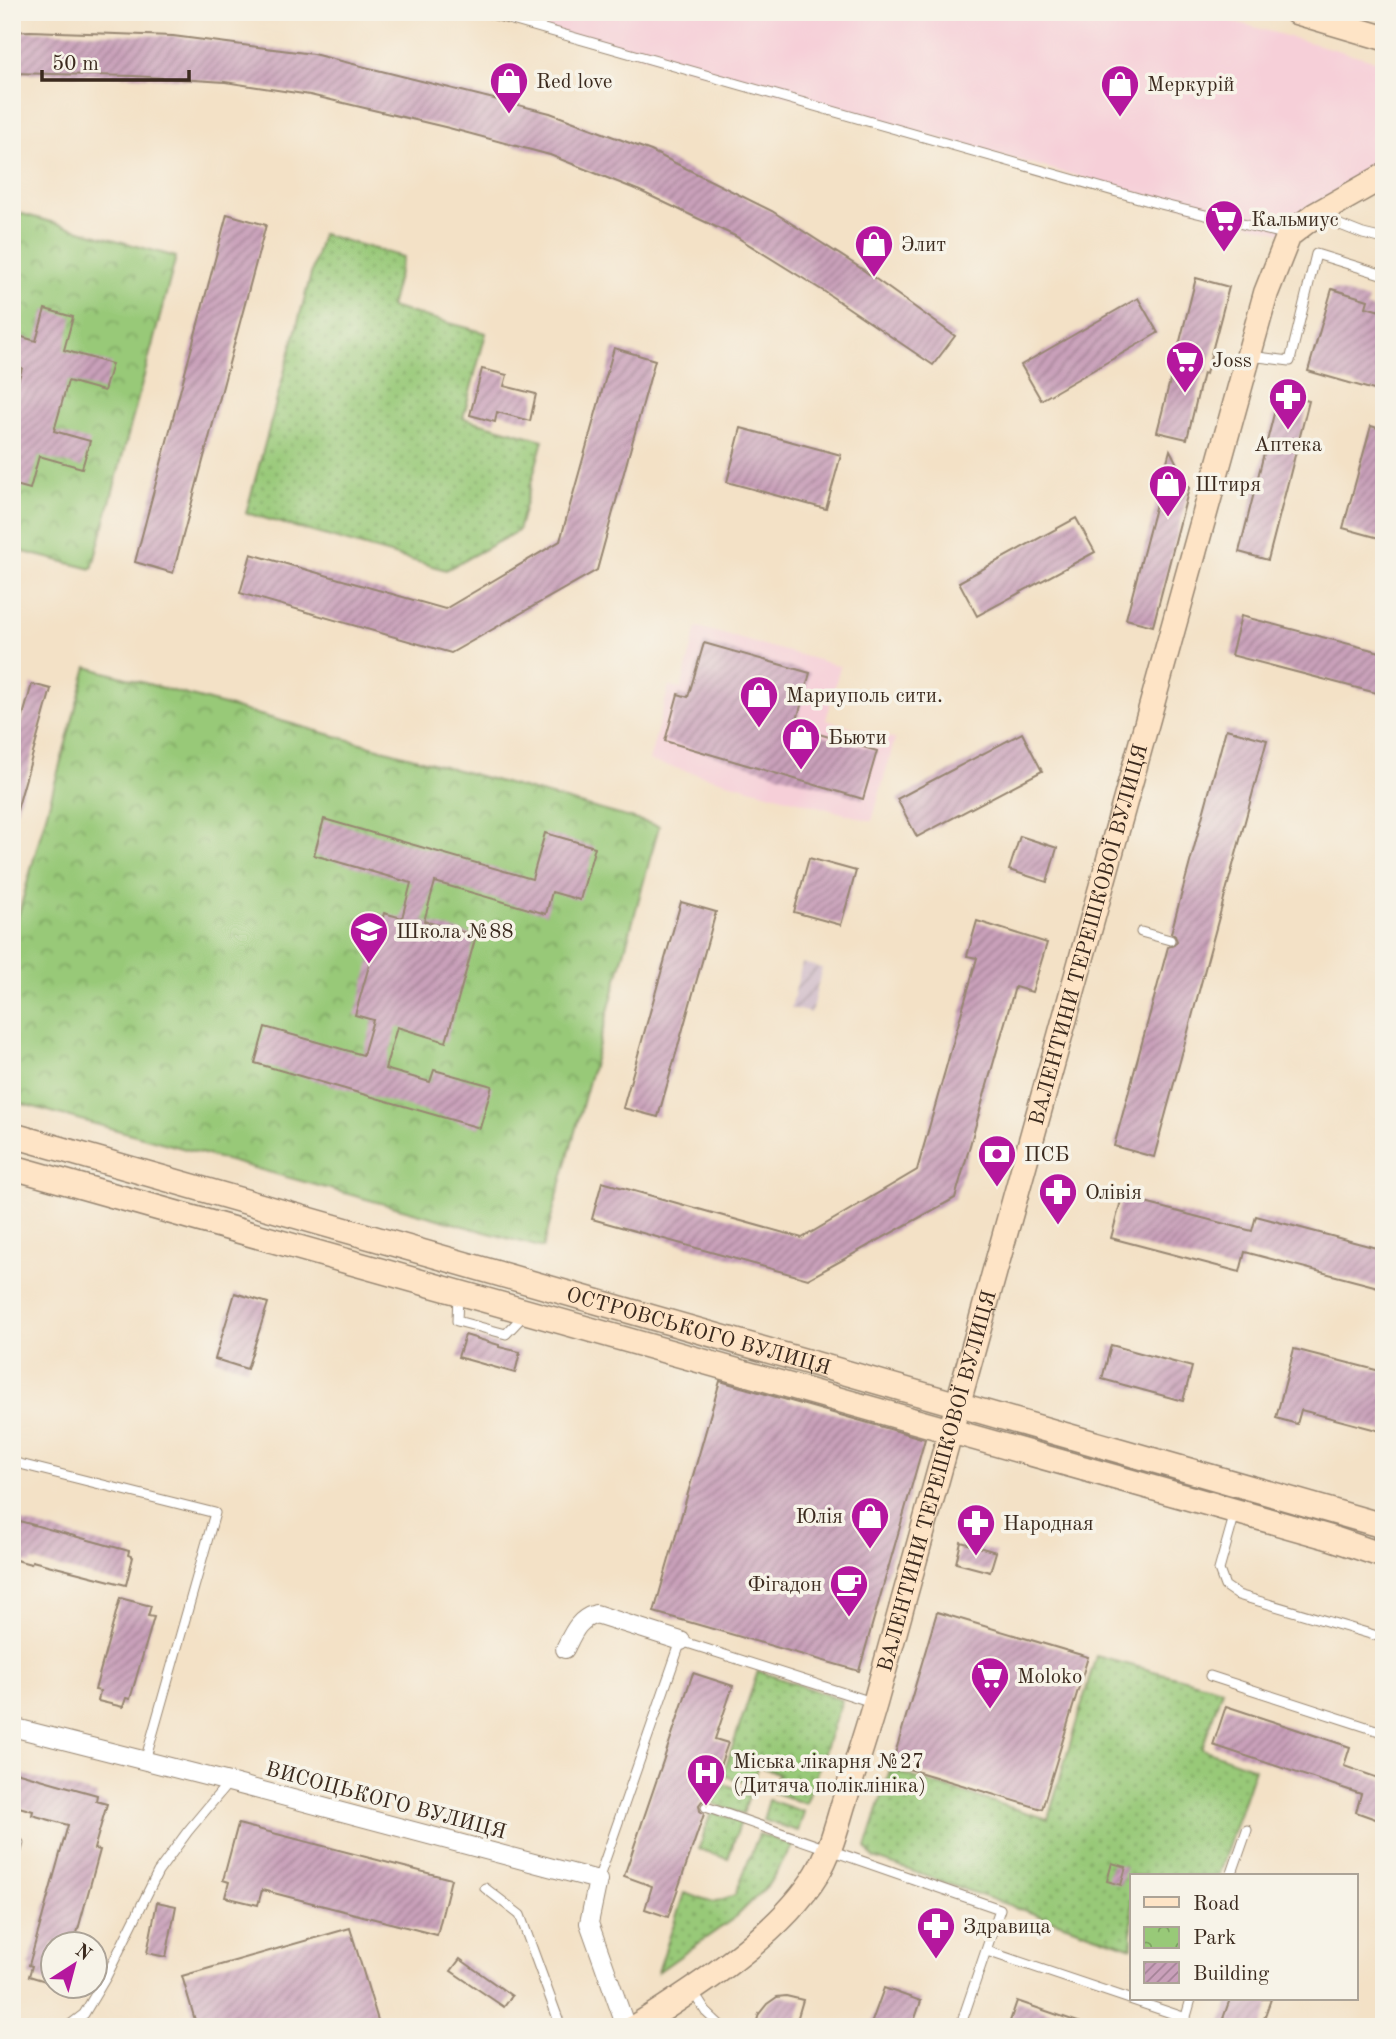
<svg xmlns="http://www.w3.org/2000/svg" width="1396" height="2039" viewBox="0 0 1396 2039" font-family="'Old Standard TT',serif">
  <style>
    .built { fill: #f6cfd8 }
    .industrial { fill: url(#industrial-furrows) }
    .grass { fill: url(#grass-dots); stroke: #6a7a4b; stroke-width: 2 }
    .park { fill: url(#park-crowns); stroke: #6a7a4b; stroke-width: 2 }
    .building { fill: url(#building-hatch) }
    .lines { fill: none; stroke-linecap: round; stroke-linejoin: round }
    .lane-casing { stroke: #978672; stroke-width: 11 }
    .street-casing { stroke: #978672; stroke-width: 20 }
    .secondary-casing { stroke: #978672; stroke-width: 27 }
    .lane { stroke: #fff; stroke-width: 9 }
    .street { stroke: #fff; stroke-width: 18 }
    .secondary { stroke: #fee4c6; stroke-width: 24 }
    .labels { text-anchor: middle; stroke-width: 7; stroke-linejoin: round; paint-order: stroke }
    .poi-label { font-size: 21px; fill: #3b2a1e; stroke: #f7f3e8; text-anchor: start }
    .street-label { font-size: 21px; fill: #3b2a1e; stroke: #f7f3e8 }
  </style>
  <defs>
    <pattern id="industrial-furrows" width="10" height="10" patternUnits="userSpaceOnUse" patternTransform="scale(1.75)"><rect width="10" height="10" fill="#d1bdca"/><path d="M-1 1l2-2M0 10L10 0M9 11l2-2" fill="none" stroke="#ab9aa3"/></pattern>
    <pattern id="grass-dots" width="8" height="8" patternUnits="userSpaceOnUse" patternTransform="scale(1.75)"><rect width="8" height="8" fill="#98c978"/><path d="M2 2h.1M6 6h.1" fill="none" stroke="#7da362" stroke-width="1.8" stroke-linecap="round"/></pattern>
    <pattern id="park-crowns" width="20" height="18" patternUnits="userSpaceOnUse" patternTransform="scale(1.75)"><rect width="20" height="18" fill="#98c978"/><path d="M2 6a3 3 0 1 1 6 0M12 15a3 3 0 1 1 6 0" fill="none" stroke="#7da362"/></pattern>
    <pattern id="building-hatch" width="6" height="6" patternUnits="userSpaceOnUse" patternTransform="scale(1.75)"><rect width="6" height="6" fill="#c9a0ba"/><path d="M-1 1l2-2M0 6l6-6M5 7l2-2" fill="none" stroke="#a48397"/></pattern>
  </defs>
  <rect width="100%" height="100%" fill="#f7f3e8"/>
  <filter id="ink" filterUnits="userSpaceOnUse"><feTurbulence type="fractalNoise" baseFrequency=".0143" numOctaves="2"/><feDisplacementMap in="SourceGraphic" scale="14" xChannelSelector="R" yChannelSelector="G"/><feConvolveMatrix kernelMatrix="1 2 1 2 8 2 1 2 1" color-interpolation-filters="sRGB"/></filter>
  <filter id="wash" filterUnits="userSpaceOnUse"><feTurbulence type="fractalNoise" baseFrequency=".00686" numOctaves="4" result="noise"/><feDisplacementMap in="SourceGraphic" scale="28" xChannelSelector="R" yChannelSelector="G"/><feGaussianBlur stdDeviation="1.57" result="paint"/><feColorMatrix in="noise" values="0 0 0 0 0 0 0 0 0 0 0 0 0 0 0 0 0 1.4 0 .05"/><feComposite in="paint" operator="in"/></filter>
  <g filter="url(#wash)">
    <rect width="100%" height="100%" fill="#f3e1c6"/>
    <g class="built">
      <path d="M484 12H1199L1384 63V176L1289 235Z"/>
      <path d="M697 627 840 666 826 720 895 739 872 821 649 761 669 686 681 689Z"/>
    </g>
    <path class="industrial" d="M802 963 822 968 811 1013 791 1008Z"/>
    <g class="grass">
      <path d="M322 234 403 257 390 307 486 333 463 418 543 440 518 531 446 570 246 513Z"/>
      <path d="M1096 1656 1222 1689 1202 1749 1255 1768 1218 1876H1132V1948L874 1858 866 1848 890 1770 1048 1819Z"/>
      <path d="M758 1671 842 1700 806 1804 772 1792 778 1773 758 1766 752 1785 723 1775Z"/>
      <path d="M721 1783 750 1793 743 1814 714 1804Z"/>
      <path d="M769 1800 804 1812 798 1831 763 1820Z"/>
      <path d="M711 1812 741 1821 728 1859 699 1849Z"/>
      <path d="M759 1834 793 1845 768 1885 737 1916 658 1972 684 1893 714 1902 735 1895Z"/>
    </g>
    <g class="park">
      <path d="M12 211 176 257 92 569 12 549Z"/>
      <path d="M87 667 659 826 543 1248 12 1101V938Z"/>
    </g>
    <g id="blocks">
      <g class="building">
        <path d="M30 31 173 36 313 54 550 113 651 151 772 211 859 267 955 336 933 365 825 292 735 236 640 191 550 155 449 128 310 95 225 82 133 76 12 73V32Z"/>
        <path d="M227 214 266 225 173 573 135 562Z"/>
        <path d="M1196 278 1229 287 1206 374 1203 373 1187 439 1157 432Z"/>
        <path d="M1332 289 1368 300 1366 307 1384 312V393L1308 371Z"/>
        <path d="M1138 298 1158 333 1041 400 1021 365Z"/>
        <path d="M45 309 73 317 64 350 112 364 104 391 68 381 54 431 90 441 82 468 39 456 30 489 12 484V402L22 368 12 365V334L36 341Z"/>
        <path d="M614 348 655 360 597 570 451 653 240 593 251 554 445 609 560 541Z"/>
        <path d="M482 369 507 375 504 386 536 394 530 421 497 412 495 422 470 415Z"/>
        <path d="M1279 394 1309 401 1268 560 1239 552Z"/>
        <path d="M1371 426 1384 430V522L1379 538 1343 528Z"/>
        <path d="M741 428 841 455 826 509 727 482Z"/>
        <path d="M1170 450 1189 488 1153 626 1126 619Z"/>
        <path d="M1076 518 1095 552 977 616 959 582Z"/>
        <path d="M1241 616 1384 653V695L1231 655Z"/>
        <path d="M704 643 810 673 795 727 877 751 863 799 665 741 678 694 688 697Z"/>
        <path d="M32 684 51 689 17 810H12V755Z"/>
        <path d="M1226 729 1267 740 1154 1157 1114 1146 1168 947 1174 945 1177 941 1175 936 1171 933Z"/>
        <path d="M1022 733 1042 771 917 837 897 799Z"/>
        <path d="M324 819 532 879 545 833 595 847 580 900 552 892 546 914 435 882 424 921 476 936 446 1042 397 1027 385 1069 430 1082 434 1070 492 1086 480 1128 255 1063 265 1027 363 1055 373 1020 355 1015 384 913 402 918 411 883 314 855Z"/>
        <path d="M1020 836 1057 848 1047 882 1009 870Z"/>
        <path d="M809 858 856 871 841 925 794 912Z"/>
        <path d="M681 902 716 912 658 1117 623 1108Z"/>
        <path d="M977 921 1047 943 1032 992 1015 987 955 1198 808 1279 592 1219 602 1182 802 1238 917 1170 977 958 967 956Z"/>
        <path d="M1122 1197 1252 1231 1256 1216 1384 1250V1266L1378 1287 1245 1252 1240 1272 1111 1238Z"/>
        <path d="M235 1293 268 1303 247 1369 215 1359Z"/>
        <path d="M465 1335 499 1345V1347L520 1352 515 1373 458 1357Z"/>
        <path d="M1111 1345 1192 1367 1183 1401 1102 1379Z"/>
        <path d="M1294 1349 1384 1372 1380 1393 1384 1394V1432L1301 1410 1297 1424 1276 1418Z"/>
        <path d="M720 1381 925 1439 859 1671 654 1612Z"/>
        <path d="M12 1519 129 1551 128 1555 133 1557 126 1585 32 1561 31 1564 12 1559Z"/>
        <path d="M961 1542 996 1552 990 1572 956 1563Z"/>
        <path d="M120 1598 151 1606 148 1616 154 1617 130 1699 126 1698 123 1707 98 1701 100 1691 95 1690Z"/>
        <path d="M937 1612 1088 1657 1042 1809 892 1764Z"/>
        <path d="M693 1673 733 1686 715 1739 728 1743 708 1800 702 1801 699 1805 700 1811 704 1814 668 1917 645 1909 652 1886 624 1876Z"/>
        <path d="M1226 1706 1350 1747 1344 1766 1384 1780V1822L1356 1812 1361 1794 1213 1745Z"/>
        <path d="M12 1771 97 1795 96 1801 107 1804 94 1849 100 1850 74 1944H52V1983L29 1976 32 1966 29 1965 68 1825 32 1815 33 1811 12 1805Z"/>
        <path d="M238 1824 451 1879 437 1935 262 1890 258 1905 225 1897 229 1882 223 1880Z"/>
        <path d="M1112 1863 1126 1867 1121 1885 1107 1881Z"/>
        <path d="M157 1902 176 1906 166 1957 147 1953Z"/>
        <path d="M350 1928 380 2027H197L182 1976Z"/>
        <path d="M460 1959 512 1996 504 2007 451 1971Z"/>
        <path d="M884 1988 921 2001 912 2027H870Z"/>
        <path d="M786 1996 803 2000 795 2027H755L759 2014 767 2004 777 1997Z"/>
        <path d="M1230 1999H1271L1261 2027H1220Z"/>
        <path d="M1017 2001 1084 2024V2027H1008Z"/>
      </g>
    </g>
  </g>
  <g filter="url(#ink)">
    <use href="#blocks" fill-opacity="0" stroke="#978672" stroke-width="2"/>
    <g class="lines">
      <g class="lane-casing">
        <g id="lane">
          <path d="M484 12 1156 203 1288 235"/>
          <path d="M1320 217 1363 234 1384 239"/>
          <path d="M1250 356 1290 361 1316 254 1384 275"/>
          <path d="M1141 932 1170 940"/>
          <path d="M458 1295 457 1321 506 1334 523 1316"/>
          <path d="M12 1462 215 1513 145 1761"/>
          <path d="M1235 1513 1219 1570 1225 1586 1238 1595 1384 1638"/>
          <path d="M1210 1676 1382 1732 1384 1740"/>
          <path d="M706 1807 1000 1909 960 2027"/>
          <path d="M12 1869 19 1843"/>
          <path d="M1231 1876 1247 1830"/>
          <path d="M598 1880 681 1641 875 1703"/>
          <path d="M485 1888 520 1915 561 2027"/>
          <path d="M987 1951 1186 2018"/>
          <path d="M693 1992 706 2012 722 2027"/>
          <path d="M67 2027 84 2014 106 1977 158 1872 188 1831 229 1782"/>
          <path d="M1183 2027 1191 1999"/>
        </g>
      </g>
      <g class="street-casing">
        <g id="street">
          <path d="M565 1649C573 1633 578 1619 596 1614L681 1641"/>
          <path d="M12 1727 229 1782 598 1880 589 1923 626 2027"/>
          <path d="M12 2025 18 2027"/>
        </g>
      </g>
      <g class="secondary-casing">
        <g id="secondary">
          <path d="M1296 12 1384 38"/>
          <path id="s1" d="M12 1135 1384 1526"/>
          <path d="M12 1167 1331 1538 1384 1556"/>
          <path id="s2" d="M635 2027C695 1989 780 1935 817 1874 830 1853 836 1828 843 1805 854 1771 865 1737 875 1703L1266 293 1289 235 1315 215 1384 176"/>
        </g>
      </g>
      <use href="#lane" class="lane"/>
      <use href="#street" class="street"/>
      <use href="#secondary" class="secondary"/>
    </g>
  </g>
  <defs>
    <g id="shop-pin" transform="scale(2.0125)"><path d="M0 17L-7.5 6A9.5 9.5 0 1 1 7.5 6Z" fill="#b5179e" stroke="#f7f3e8"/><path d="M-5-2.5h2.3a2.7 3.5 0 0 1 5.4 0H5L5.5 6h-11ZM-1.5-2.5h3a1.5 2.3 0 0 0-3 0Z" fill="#fff"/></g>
    <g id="supermarket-pin" transform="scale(2.0125)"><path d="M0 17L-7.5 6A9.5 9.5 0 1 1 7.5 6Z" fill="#b5179e" stroke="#f7f3e8"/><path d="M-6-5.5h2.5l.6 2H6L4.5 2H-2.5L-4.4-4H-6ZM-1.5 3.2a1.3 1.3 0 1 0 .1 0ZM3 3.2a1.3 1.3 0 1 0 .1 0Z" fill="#fff"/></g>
    <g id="pharmacy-pin" transform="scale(2.0125)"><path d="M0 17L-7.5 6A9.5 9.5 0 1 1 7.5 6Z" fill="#b5179e" stroke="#f7f3e8"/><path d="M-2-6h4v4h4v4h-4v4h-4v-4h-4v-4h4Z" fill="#fff"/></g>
    <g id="school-pin" transform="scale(2.0125)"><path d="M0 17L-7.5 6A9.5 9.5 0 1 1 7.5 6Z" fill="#b5179e" stroke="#f7f3e8"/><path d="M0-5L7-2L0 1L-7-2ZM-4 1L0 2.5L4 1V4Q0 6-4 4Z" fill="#fff"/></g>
    <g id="bank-pin" transform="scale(2.0125)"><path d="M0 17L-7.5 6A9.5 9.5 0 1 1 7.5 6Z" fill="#b5179e" stroke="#f7f3e8"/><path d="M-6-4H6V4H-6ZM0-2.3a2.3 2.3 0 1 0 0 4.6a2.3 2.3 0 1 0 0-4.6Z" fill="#fff"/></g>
    <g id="cafe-pin" transform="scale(2.0125)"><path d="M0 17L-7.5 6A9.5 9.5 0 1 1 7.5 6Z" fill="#b5179e" stroke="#f7f3e8"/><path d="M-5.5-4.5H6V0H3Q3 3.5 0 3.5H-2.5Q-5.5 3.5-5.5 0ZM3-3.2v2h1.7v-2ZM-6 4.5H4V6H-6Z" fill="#fff"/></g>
    <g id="hospital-pin" transform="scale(2.0125)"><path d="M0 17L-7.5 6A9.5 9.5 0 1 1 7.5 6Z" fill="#b5179e" stroke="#f7f3e8"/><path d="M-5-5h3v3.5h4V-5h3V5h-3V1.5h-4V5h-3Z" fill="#fff"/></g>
  </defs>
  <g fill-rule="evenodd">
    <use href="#shop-pin" x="509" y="81"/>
    <use href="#shop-pin" x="1120" y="84"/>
    <use href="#supermarket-pin" x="1224" y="219"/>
    <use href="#shop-pin" x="874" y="244"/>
    <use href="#supermarket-pin" x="1185" y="360"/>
    <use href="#pharmacy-pin" x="1288" y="397"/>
    <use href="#shop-pin" x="1168" y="484"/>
    <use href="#shop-pin" x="759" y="695"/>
    <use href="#shop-pin" x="801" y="737"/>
    <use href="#school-pin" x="369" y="931"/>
    <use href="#bank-pin" x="997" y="1154"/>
    <use href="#pharmacy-pin" x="1058" y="1192"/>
    <use href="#shop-pin" x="870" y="1516"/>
    <use href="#pharmacy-pin" x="976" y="1523"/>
    <use href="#cafe-pin" x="849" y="1584"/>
    <use href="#supermarket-pin" x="990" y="1676"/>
    <use href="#hospital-pin" x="706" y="1773"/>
    <use href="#pharmacy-pin" x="936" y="1926"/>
  </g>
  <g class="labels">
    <g class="poi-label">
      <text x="536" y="88">Red love</text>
      <text x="1147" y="91">Меркурій</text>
      <text x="1251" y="226">Кальмиус</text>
      <text x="901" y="251">Элит</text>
      <text x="1212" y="367">Joss</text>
      <text x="1288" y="451" text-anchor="middle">Аптека</text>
      <text x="1195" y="491">Штиря</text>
      <text x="786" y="702">Мариуполь сити.</text>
      <text x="828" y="744">Бьюти</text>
      <text x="396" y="938">Школа №88</text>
      <text x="1024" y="1161">ПСБ</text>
      <text x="1085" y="1199">Олівія</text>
      <text x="843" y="1523" text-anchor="end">Юлія</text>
      <text x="1003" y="1530">Народная</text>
      <text x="822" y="1591" text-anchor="end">Фігадон</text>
      <text x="1017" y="1683">Moloko</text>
      <text x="733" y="1768">Міська лікарня №27<tspan x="733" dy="24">(Дитяча поліклініка)</tspan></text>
      <text x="963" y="1933">Здравица</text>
    </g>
    <g class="street-label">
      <text dy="7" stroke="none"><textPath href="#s2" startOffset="1218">ВАЛЕНТИНИ ТЕРЕШКОВОЇ ВУЛИЦЯ</textPath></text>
      <text dy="7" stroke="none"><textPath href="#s1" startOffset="714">ОСТРОВСЬКОГО ВУЛИЦЯ</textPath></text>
      <text dy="7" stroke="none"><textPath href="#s2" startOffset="651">ВАЛЕНТИНИ ТЕРЕШКОВОЇ ВУЛИЦЯ</textPath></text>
      <text transform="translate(386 1800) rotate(15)" y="7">ВИСОЦЬКОГО ВУЛИЦЯ</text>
    </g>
  </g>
  <rect width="1396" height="2039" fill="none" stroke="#f7f3e8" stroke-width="42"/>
  <rect x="1130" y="1874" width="228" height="126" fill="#f7f3e8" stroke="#aca397" stroke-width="2"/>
  <rect x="1144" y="1897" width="35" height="10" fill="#fee4c6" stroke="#aca397" stroke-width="2"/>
  <text x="1193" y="1910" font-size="21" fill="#3b2a1e">Road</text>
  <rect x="1144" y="1927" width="35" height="21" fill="url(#park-crowns)" stroke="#aca397" stroke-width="2"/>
  <text x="1193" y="1944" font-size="21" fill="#3b2a1e">Park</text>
  <rect x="1144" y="1962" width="35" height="21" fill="url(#building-hatch)" stroke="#aca397" stroke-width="2"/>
  <text x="1193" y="1980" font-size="21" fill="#3b2a1e">Building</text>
  <g transform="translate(74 1965) rotate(36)"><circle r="33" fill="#f7f3e8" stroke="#aca397" stroke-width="2"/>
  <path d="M0-5L12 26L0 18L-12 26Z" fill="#b5179e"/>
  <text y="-10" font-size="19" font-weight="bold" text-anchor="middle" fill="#3b2a1e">N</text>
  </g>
  <path d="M42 70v10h147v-10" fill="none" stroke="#3b2a1e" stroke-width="3.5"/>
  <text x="52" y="70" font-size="21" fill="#3b2a1e" stroke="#f7f3e8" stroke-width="5" paint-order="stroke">50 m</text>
</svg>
